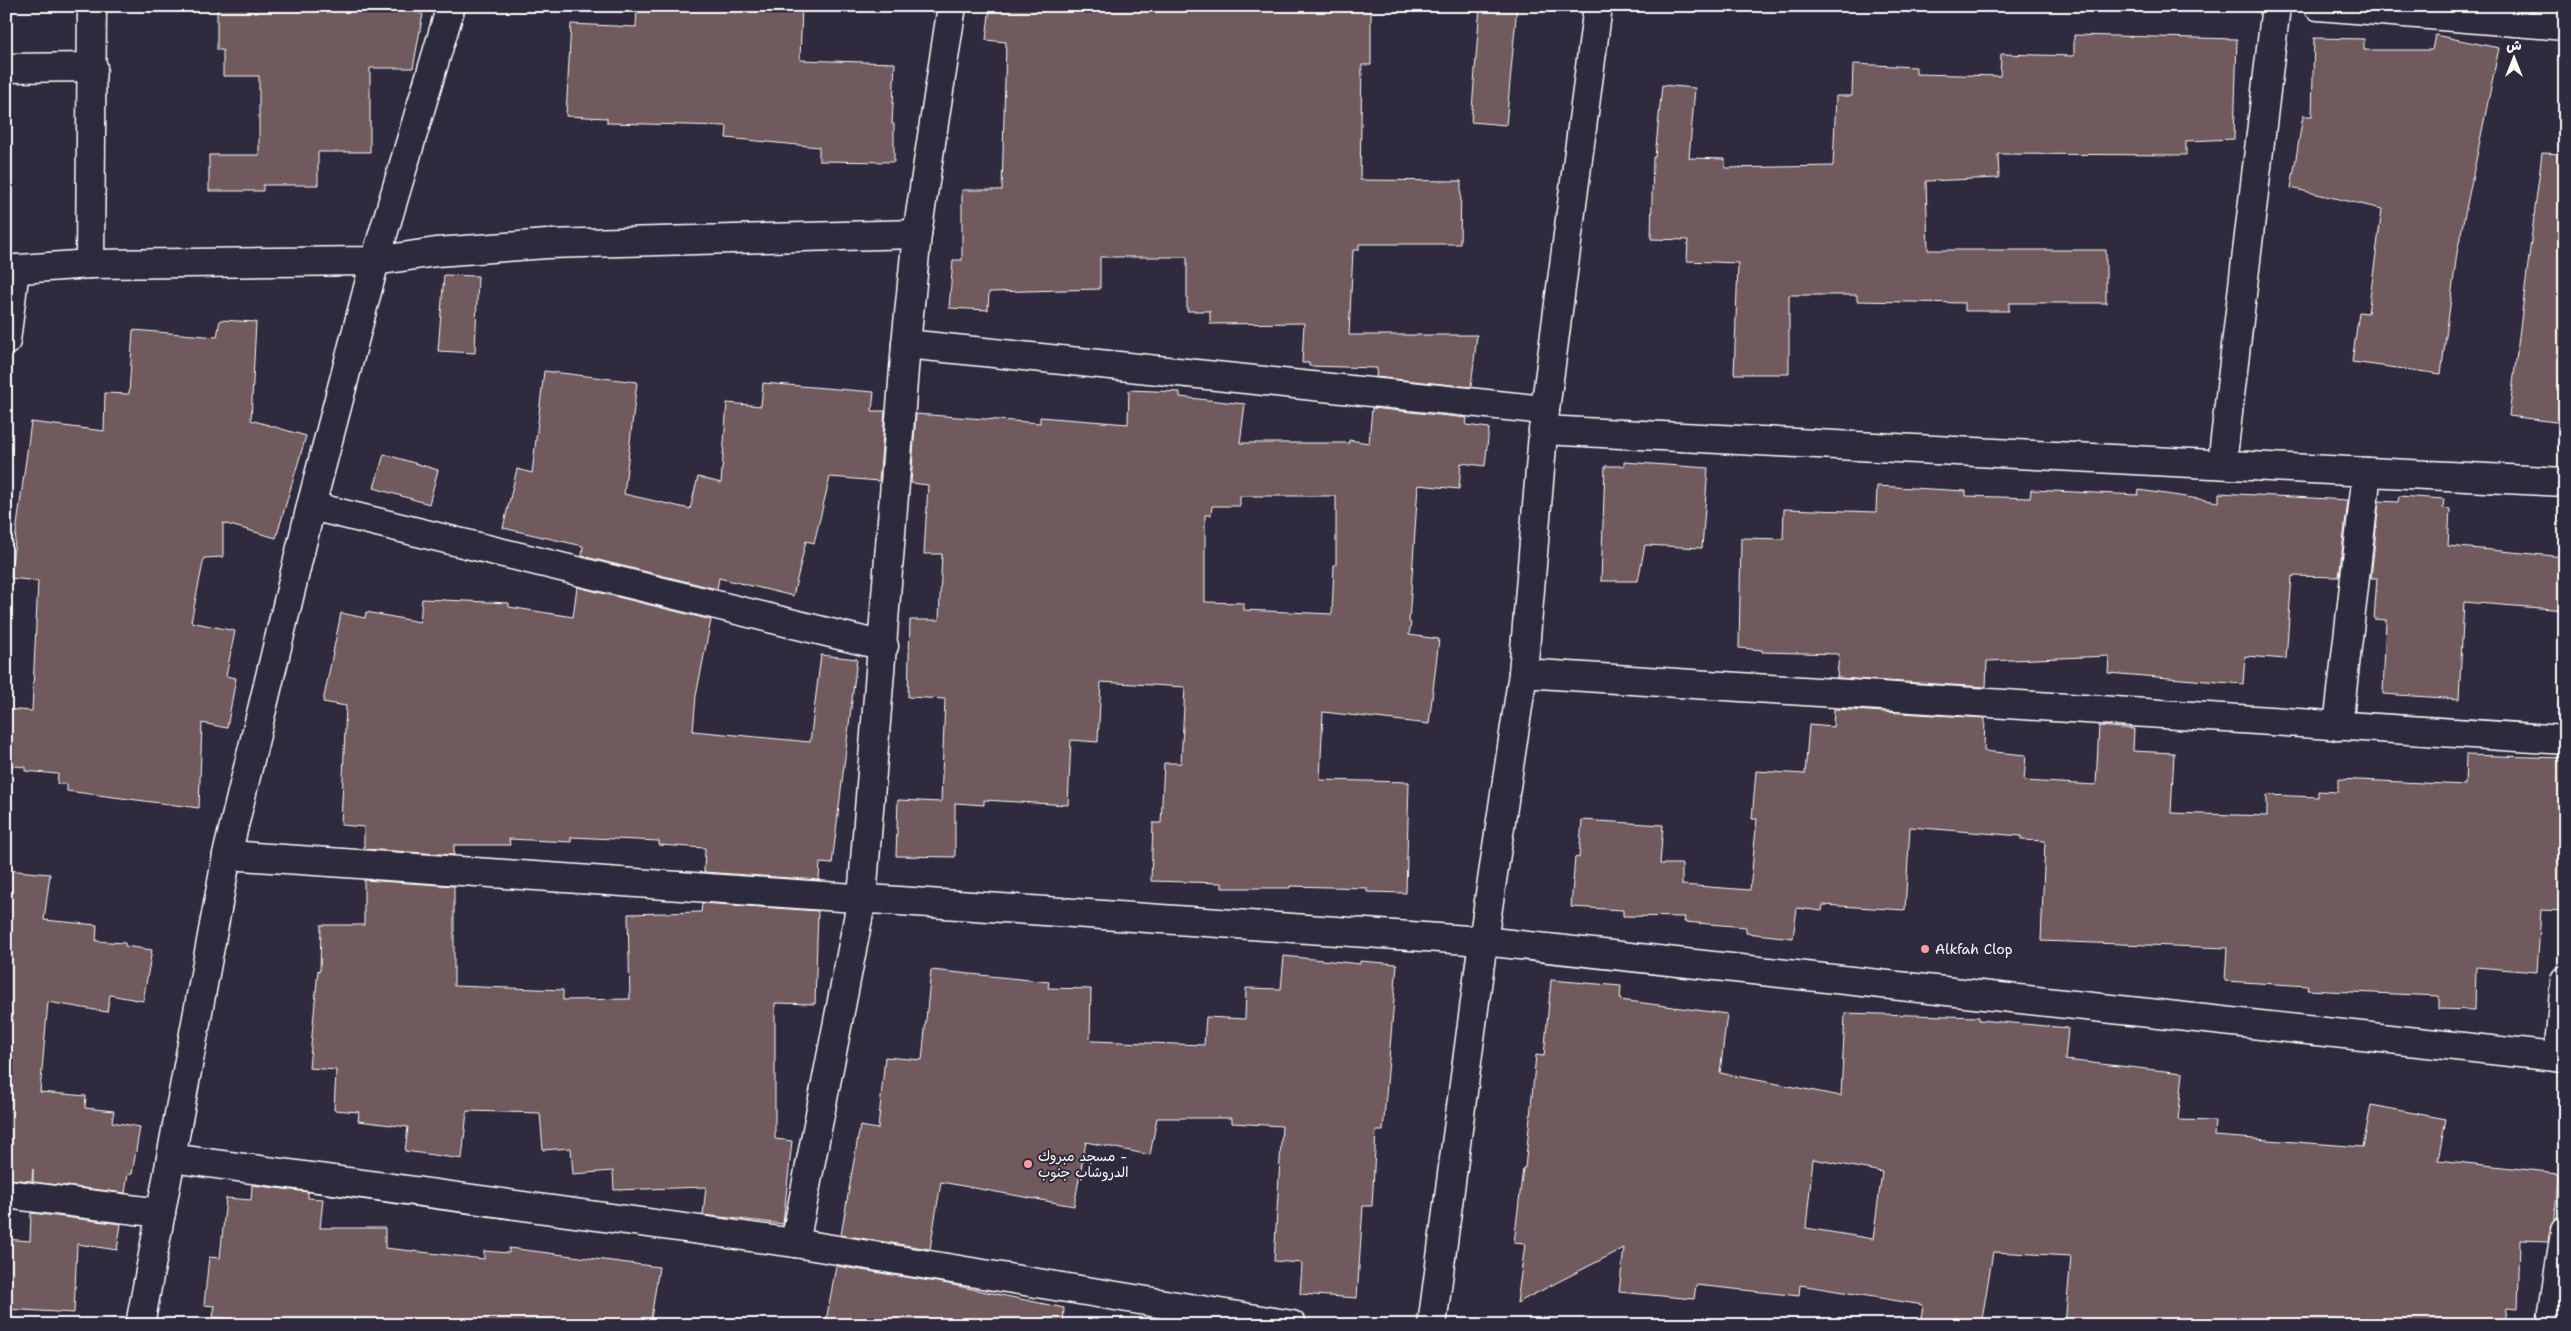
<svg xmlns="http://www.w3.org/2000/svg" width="2571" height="1331" viewBox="0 0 2571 1331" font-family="'Shantell Sans','Playpen Sans Arabic',sans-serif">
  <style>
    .building { fill: #6f5a5d; stroke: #fff; fill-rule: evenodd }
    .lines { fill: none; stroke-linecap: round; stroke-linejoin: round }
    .minor-casing { stroke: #fff; stroke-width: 31 }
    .tertiary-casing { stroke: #fff; stroke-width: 31 }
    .minor { stroke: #2f2a3d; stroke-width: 28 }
    .tertiary { stroke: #2f2a3d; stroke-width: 28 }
    .poi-dot { fill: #ff9aa2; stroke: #2f2a3d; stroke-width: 2 }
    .labels { text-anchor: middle; stroke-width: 4; stroke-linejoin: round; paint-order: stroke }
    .poi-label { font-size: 14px; fill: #fff; stroke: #2f2a3d; text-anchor: start }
  </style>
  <rect width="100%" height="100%" fill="#2f2a3d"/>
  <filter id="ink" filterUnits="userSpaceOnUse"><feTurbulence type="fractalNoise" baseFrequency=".02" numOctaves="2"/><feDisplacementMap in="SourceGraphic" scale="10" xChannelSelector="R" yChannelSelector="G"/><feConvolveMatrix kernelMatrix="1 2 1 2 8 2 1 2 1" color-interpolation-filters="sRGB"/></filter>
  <g filter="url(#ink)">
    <g class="building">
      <path d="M217 6H386L423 14 413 68H370V152H318V185H263V191H209V155H259V76H223V50H217Z"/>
      <path d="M637 6H802L800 60 895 63 892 124H894V162L819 161V147L726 138 727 126 607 123V118L566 116 571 24 636 27Z"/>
      <path d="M990 6H1371V65H1362L1360 180 1461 181 1460 244H1359V250H1353L1349 335H1477L1471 387 1376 377 1377 368 1309 366V363H1302L1304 323 1210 324V311H1187V257H1100V289L989 292 988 310 949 308 953 260H962V190H1002L1006 42 986 40Z"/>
      <path d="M1480 6H1517L1506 125 1471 122Z"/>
      <path d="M2074 35 2237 39 2234 139 2186 141V155L1998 154 1999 178 1926 181 1928 250H2106V303H2009V311H1965V303L1857 301V295H1789V374H1734L1738 263 1687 261 1688 240 1651 239 1653 157H1655L1662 85 1695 88 1689 158 1725 159V168L1833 166 1836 96H1852L1853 64 1916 67V74L2000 76 2001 54 2074 56Z"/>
      <path d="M2435 35 2499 48 2457 253 2441 374 2352 362 2359 312 2368 313 2382 209 2291 188 2303 116H2312L2314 38 2364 39V50H2432Z"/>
      <path d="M2542 153 2565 154V405L2563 423 2509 416Z"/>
      <path d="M444 275 478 276 475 353 438 351Z"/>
      <path d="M220 320 256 322 251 420 306 436 276 538 223 523V557L204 558 191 622 235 631 226 676 236 678 227 728 202 723 199 808 67 791V784H57L58 774 25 771V767L6 765V709L32 711 38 581 10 578 31 422 104 431 105 393 129 394 133 330 217 337Z"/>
      <path d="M544 371 637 382 624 494 690 509 698 477 721 483 727 403 761 406 763 383 874 392 872 411H885L879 481 830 477 814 543 806 541 793 596 719 578 717 589 582 556 583 546 503 528 517 469 532 473Z"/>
      <path d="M1129 390 1180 392V397L1245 404 1240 443H1349V440L1369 443 1372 408 1467 418 1466 425 1489 428 1485 466 1461 463 1459 489 1418 485 1409 622 1411 623 1409 635 1439 639 1429 724 1323 712 1320 780 1409 782 1406 893 1367 892V888L1290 886V888H1222V883L1151 881 1153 823H1161L1164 763H1181L1185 687 1101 682 1098 742 1071 740 1068 805 984 800V805L955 803V857L896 856 898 800 941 802 945 699 908 697 910 620H939L942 554H924L928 485 911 483 916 414 1040 423V417L1128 424ZM1240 496H1336V565H1334L1332 614 1244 610V603L1205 602V515H1211L1212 506H1240Z"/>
      <path d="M384 454 438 470 429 504 374 488Z"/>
      <path d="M1624 462 1708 468 1702 548 1645 545 1638 581H1601L1605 466H1624Z"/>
      <path d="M1877 486 1966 491V496L2030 498 2031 490 2138 495 2139 490 2219 502V493L2348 500 2339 577 2292 576 2286 659 2245 656 2243 684 2108 673 2109 656 1987 661 1986 687 1837 678 1839 654 1762 652V650L1739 648 1741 538 1783 539 1784 509 1876 512Z"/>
      <path d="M2399 496 2444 499 2443 508 2450 509 2448 546 2565 557V610L2464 602 2459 699 2383 694 2386 620 2374 619 2377 578H2371L2379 501 2398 502Z"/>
      <path d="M577 587 711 620 696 696 693 731 810 742 821 655 857 659 832 864 820 863 819 880 704 872 705 848 659 845V841L571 837V842L509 839 510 845H454V855L364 849V827L341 825 346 706 323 702 341 613 365 618 366 612 420 622 422 599 509 603V607L573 617Z"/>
      <path d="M1834 709 1985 718 1984 751 2026 755 2024 781 2096 785 2099 726 2134 729 2133 751 2174 753 2171 813 2267 816V795L2318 797V791L2338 792V779L2465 785 2466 755 2565 758V911L2541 910 2537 972 2476 967 2475 1010 2439 1009V996L2307 990 2308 986 2225 981 2227 948 2041 941 2045 841 2021 840V836L1910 827 1905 910 1823 905 1822 911 1797 908 1793 938 1746 933V927L1684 922 1685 917 1623 916V910L1571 907 1575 857 1579 858 1582 820 1663 825 1660 864H1682V885L1750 890 1757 819H1752L1756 771 1805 774 1809 725 1833 727Z"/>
      <path d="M6 870 50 874 44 920 97 925 96 941 125 943V946L152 950 143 1001 110 995 107 1012 48 1002 40 1092 86 1096 85 1108 114 1111 112 1122 140 1127 132 1174H128L125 1193 33 1182V1169L32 1181 6 1179Z"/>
      <path d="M364 880 454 886V986L563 990V1000L630 999 628 914 701 912 702 903 818 911 815 1004 775 1003V1139L792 1141 783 1224 703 1215 706 1187 614 1190 613 1171 573 1174 571 1148 543 1150 540 1113 467 1111 462 1159 405 1151 408 1127 358 1121 359 1112 334 1110 336 1070 309 1068 318 970 320 971 321 925H364Z"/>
      <path d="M1284 956 1360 964V961L1397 964 1383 1131H1376L1372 1206H1363L1357 1298 1300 1294 1302 1263 1274 1261 1282 1126 1232 1123V1118H1157L1150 1155 1086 1142 1074 1206 941 1182 930 1249 841 1235 860 1126 878 1129 885 1057 922 1060 931 970 1049 982 1048 988 1091 989 1090 1039 1092 1041 1204 1045 1206 1017 1245 1019 1246 988 1281 989Z"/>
      <path d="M1551 980 1621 986 1620 1000 1727 1014 1720 1073 1841 1096 1845 1013 1979 1017V1020L2068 1028 2065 1060 2183 1073 2178 1120 2215 1121 2214 1136 2363 1147 2371 1105 2446 1119 2438 1160 2558 1173 2555 1220 2550 1228 2548 1241 2520 1240 2518 1309 2507 1308 2505 1325H2065L2071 1256 1993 1252 1981 1325H1920L1923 1305 1800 1285 1799 1296 1696 1285 1694 1299 1619 1292 1624 1248 1517 1303 1525 1244 1514 1243 1523 1168H1525L1536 1055 1544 1056ZM1813 1159 1882 1172 1873 1239 1806 1228Z"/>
      <path d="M252 1185 308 1192V1198L323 1199 320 1228H385V1248L484 1259V1251L509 1253V1248L659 1267 650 1325H284L213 1317 215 1306 204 1305 209 1257 220 1258 226 1198 251 1200Z"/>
      <path d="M31 1213 121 1224 117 1250 77 1244 74 1313 6 1309V1239L30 1241Z"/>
      <path d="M836 1266 943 1283 1064 1308 1063 1325H873V1322L826 1321Z"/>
    </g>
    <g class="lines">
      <g class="minor-casing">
        <g id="minor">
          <path d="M2318 6 2565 26"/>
          <path d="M6 68 93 67"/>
          <path d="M90 264 92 6"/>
          <path d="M6 270 90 264 375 261 436 252 547 244 917 234"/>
          <path d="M6 341 15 269"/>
          <path d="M906 344 1545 410"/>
          <path d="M2222 464 2276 6"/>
          <path d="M311 506 884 646"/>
          <path d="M1523 673 2565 740"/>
          <path d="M2338 726 2367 472"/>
          <path d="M227 855 1483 941 2565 1058"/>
          <path d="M2558 1057 2565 980"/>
          <path d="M171 1158 795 1243 1292 1325"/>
          <path d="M6 1194 161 1213"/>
          <path d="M795 1243 862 898 906 344 917 234 952 6"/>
          <path d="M140 1325 227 855 311 506 375 261 451 6"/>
          <path d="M1432 1325 1483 941 1523 673 1545 410 1598 6"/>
          <path d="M2551 1325 2565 1231"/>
        </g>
      </g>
      <g class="tertiary-casing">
        <path id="tertiary" d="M1543 430 2565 482"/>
      </g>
      <use href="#minor" class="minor"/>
      <use href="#tertiary" class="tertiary"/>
    </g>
  </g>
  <g class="poi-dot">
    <circle cx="1925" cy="949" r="5"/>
    <circle cx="1028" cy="1164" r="5"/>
  </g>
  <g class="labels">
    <g class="poi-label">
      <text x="1935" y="954">Alkfah Clop</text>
      <text x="1038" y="1161">مسجد مبروك -<tspan x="1038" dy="16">الدروشاب جنوب</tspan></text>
    </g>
  </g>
  <rect width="2571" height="1331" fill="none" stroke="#2f2a3d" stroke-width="25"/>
  <rect x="12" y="12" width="2546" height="1306" fill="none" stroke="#fff" stroke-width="2" filter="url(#ink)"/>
  <g transform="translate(2514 58)" stroke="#2f2a3d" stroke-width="4" paint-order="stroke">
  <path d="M0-4L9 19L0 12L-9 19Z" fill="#ffffff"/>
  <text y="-8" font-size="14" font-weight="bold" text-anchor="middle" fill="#ffffff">ش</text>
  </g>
</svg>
